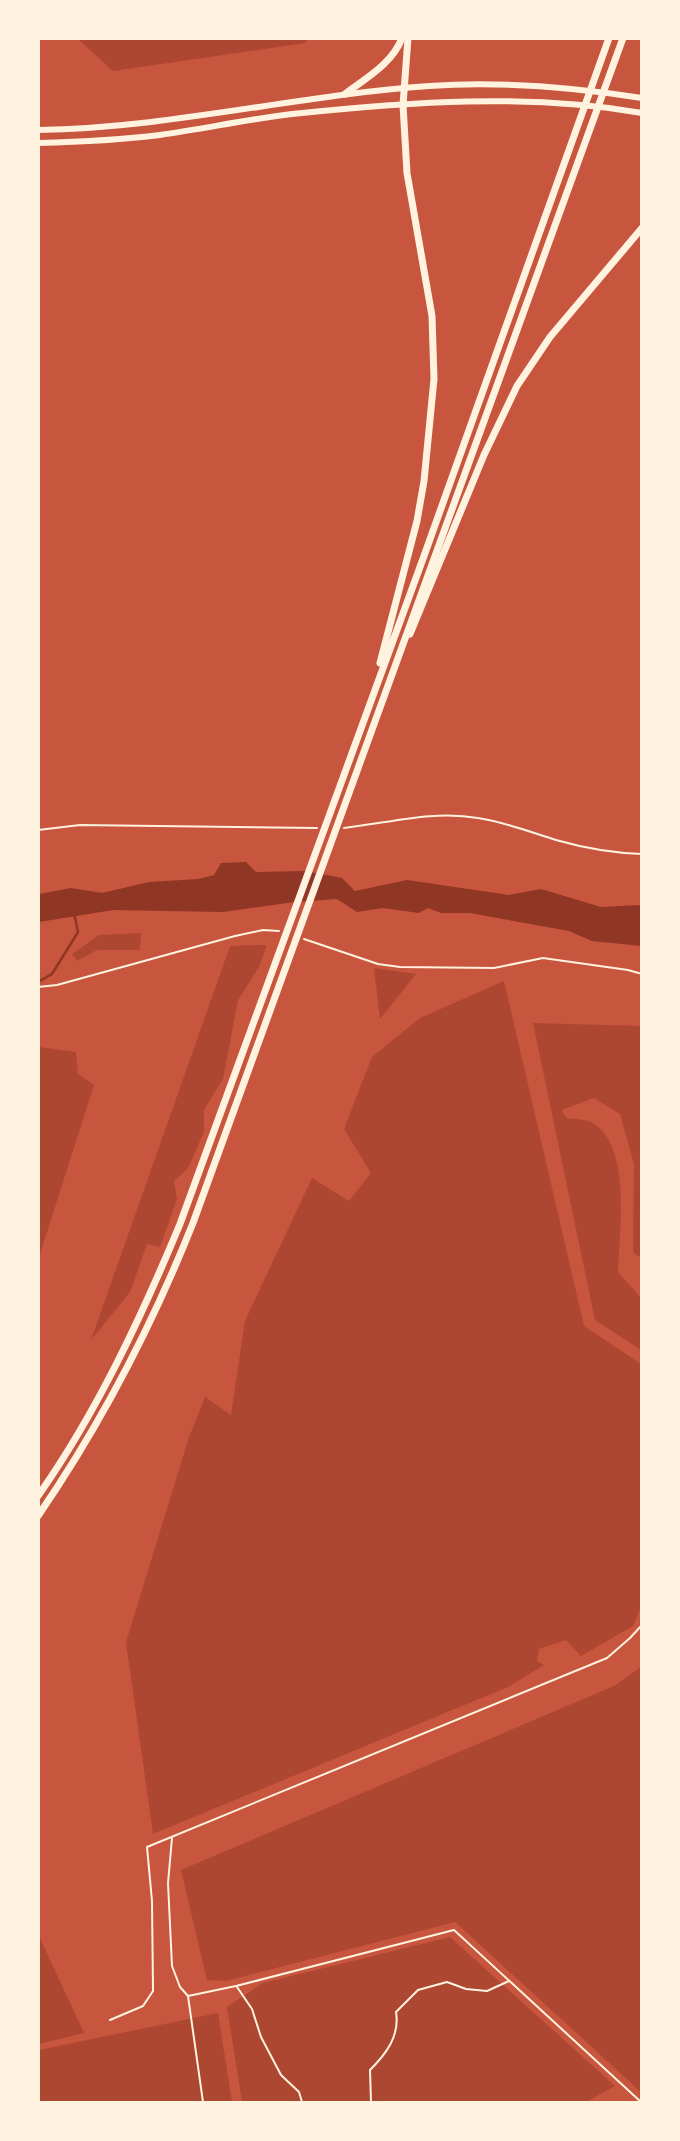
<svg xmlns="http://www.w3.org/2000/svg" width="680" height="2141" viewBox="0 0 680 2141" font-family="Karla,sans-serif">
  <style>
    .green { fill: #ae4732 }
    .water { fill: #8f3625 }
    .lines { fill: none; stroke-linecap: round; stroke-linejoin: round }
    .stream { stroke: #8f3625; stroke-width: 2.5 }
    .path { stroke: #fff3e0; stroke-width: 2 }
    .primary { stroke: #fff3e0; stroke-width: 6 }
    .motorway { stroke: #fff3e0; stroke-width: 7 }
  </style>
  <rect width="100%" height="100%" fill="#c8553d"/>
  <g class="green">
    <path d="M78 39H307L305 43 113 71Z"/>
    <path d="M141 933 140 950H97L77 961 72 954 99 935Z"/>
    <path d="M267 945 259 967 238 1000 223 1079 204 1110V1132L188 1168 174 1181 177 1199 160 1247 147 1244 130 1292 91 1340 230 946Z"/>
    <path d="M374 968 416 974 380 1019Z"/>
    <path d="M504 981 584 1326 641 1364V1607L633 1626 581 1656 566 1640 539 1649 537 1661 544 1665 508 1687 153 1834 126 1642 189 1437 205 1397 231 1415 245 1321 312 1178 349 1201 371 1173 344 1129 372 1057 420 1018Z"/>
    <path d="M533 1023 641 1026V1258L633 1252 634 1164 620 1114 594 1098 562 1110 566 1118C574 1119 586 1119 593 1123 632 1147 619 1232 618 1272L641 1298V1350L595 1320Z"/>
    <path d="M39 1047 76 1052 78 1074 94 1085 39 1257Z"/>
    <path d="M641 1667V2092L455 1922 226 1981 207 1980 181 1870 614 1686Z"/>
    <path d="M38 1934 84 2033 39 2044H38Z"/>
    <path d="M450 1937 615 2086 586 2102H242L227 2007 263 1983Z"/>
    <path d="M218 2013 232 2102H39V2050Z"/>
  </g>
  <path class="water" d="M246 862 256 872 305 871 342 878 355 891 407 880 509 895 541 889 601 907 641 905 642 946 592 941 569 931 470 913H441L428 908 419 913 383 908 357 912 337 899 294 902 223 912 113 910 39 922V894L71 888 102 893 149 882 199 879 214 875 221 863Z"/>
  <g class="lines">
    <path class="stream" d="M38 982 52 974 78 932 74 913"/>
    <g class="path">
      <path d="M344 828C389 823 433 810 478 818 505 822 530 832 556 840 584 848 613 853 642 854"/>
      <path d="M38 830 80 825 317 828"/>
      <path d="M304 939 378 964 400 967 494 968 543 958 628 970 642 974"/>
      <path d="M38 987 57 985 235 936 263 930 279 931"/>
      <path d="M172 1838 168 1883 172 1966 180 1987 188 1996 203 2102"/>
      <path d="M237 1987 252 2009 261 2037 281 2075 299 2092 302 2102"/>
      <path d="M188 1996 236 1986 454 1930 641 2102"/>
      <path d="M110 2020 143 2006 153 1991 152 1901 147 1847 607 1658 630 1638 642 1625"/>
      <path d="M371 2102 370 2070C386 2054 400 2036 396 2012L418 1990 447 1982 466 1989 487 1991 509 1981"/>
    </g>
    <g class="primary">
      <path d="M38 130C170 128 298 95 429 86 501 81 571 87 642 98"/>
      <path d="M38 143C79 142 120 140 160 135 204 129 248 119 292 114 408 102 526 93 642 113"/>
    </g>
    <g class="motorway">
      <path d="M345 94C366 78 392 64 402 38"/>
      <path d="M410 634 484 455 517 386 550 337 642 228"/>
      <path d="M380 663 417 521 424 481 434 379 432 316 407 173 403 105 408 38"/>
      <path d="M38 1496C97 1412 141 1318 180 1224L424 556 609 38"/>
      <path d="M38 1516C101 1424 152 1326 193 1223L623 38"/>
    </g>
  </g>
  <rect width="680" height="2141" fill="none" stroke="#fff3e0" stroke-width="80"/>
</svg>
